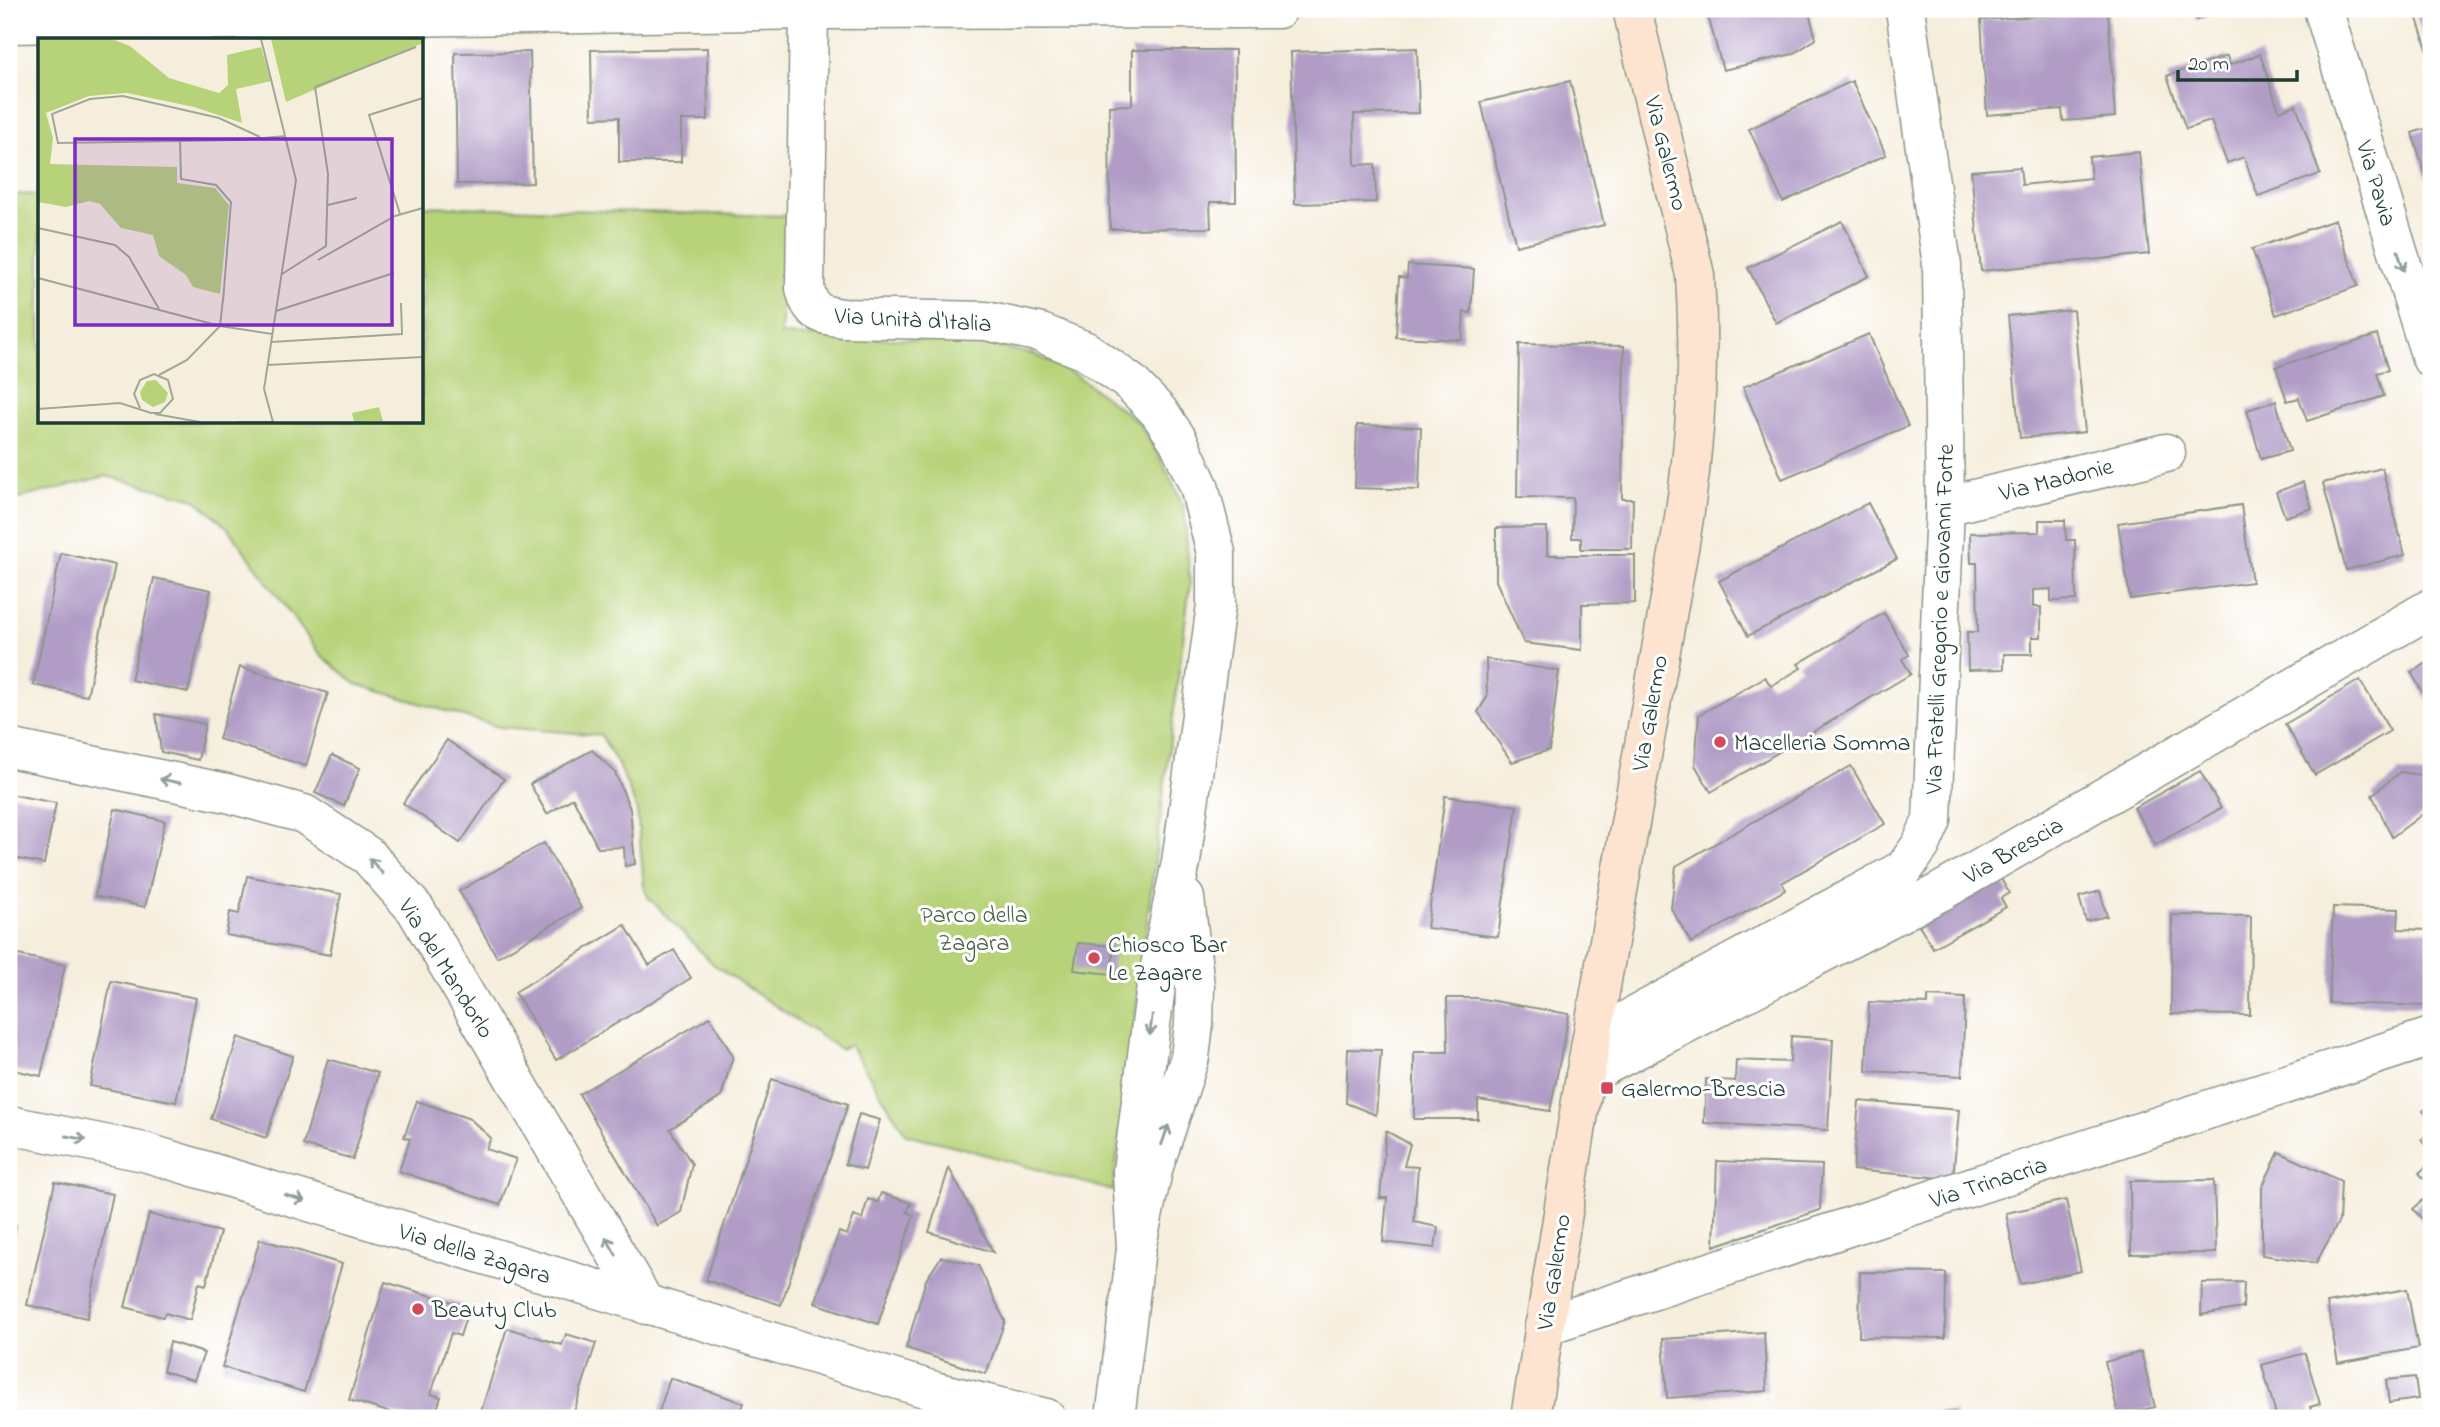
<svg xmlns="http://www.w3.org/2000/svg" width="2440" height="1427" viewBox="0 0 2440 1427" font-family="'Indie Flower',sans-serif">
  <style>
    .green { fill: #b7d379; stroke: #6b8856; stroke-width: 2 }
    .building { fill: #b19cc6 }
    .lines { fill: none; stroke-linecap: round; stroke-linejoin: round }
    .minor-casing { stroke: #8a9688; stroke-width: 41 }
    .secondary-casing { stroke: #8a9688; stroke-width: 41 }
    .minor { stroke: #fff; stroke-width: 38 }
    .secondary { stroke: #fde4d1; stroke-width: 38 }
    .oneway { stroke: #8f9e9a }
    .poi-dot { fill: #d1495b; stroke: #fff; stroke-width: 2.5 }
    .labels { text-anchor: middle; stroke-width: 6; stroke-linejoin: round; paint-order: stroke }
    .street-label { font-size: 24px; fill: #1f3d34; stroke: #fff }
    .poi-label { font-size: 24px; fill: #1f3d34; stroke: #fff; text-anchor: start }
    .park-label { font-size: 24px; fill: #456245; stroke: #fff }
    .inset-road { fill: none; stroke: #a0a799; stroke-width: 2 }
    .view { fill: #7b2cbf; fill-opacity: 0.15; stroke: #7b2cbf; stroke-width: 3.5 }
    .inset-edge { fill: none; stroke: #1f3d34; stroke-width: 3.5 }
  </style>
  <rect width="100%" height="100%" fill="#fff"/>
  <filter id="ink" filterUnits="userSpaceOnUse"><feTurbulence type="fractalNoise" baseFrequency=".0143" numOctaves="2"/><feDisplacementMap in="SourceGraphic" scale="14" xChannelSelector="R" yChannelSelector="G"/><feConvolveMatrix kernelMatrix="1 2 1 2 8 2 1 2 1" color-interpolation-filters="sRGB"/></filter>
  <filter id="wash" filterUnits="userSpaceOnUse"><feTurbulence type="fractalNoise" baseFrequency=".00686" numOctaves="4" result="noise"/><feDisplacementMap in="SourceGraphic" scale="28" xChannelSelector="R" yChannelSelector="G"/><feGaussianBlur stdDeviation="1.57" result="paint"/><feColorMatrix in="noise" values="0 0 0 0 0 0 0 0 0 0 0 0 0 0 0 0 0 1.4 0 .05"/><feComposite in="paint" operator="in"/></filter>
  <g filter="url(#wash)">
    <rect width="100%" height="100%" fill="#f6eedd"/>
    <path class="green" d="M9 194 40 195V422H422V206L787 216 781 335 980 342 1036 355 1076 375 1138 422 1161 459 1184 507 1190 584 1113 1191 955 1146 906 1134 850 1045 840 1049 714 965 648 897 644 886 637 811 622 772 601 735 499 727 356 684 321 655 227 527 195 499 106 476 9 501Z"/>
    <g id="blocks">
      <g class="building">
        <path d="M1706 9H1808L1816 39 1793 54 1723 70Z"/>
        <path d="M2192 9H2228L2196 20Z"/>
        <path d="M2414 9H2431V62Z"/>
        <path d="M2108 11 2115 117 2063 121 2062 109 1987 115 1981 20Z"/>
        <path d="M707 48 708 120H681V162H619V117L592 118 591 50Z"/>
        <path d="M1417 48 1419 113 1354 114 1355 165 1375 164 1376 202 1295 204 1291 52Z"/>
        <path d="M1132 50H1235L1236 202H1210L1211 228 1110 229 1109 106 1132 105Z"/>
        <path d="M530 52 533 183 457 184 455 53Z"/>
        <path d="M2260 54 2279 111 2296 105 2320 174 2258 196 2244 157 2227 163 2211 121 2186 129 2167 76 2227 56 2230 65Z"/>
        <path d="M9 57H12L13 133H9Z"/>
        <path d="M1570 81 1604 225 1516 246 1481 102Z"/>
        <path d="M1852 81 1886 155 1783 202 1749 129Z"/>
        <path d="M2431 127V193L2412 133Z"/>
        <path d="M2139 152 2149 254 1981 271 1971 171 2020 167 2022 185 2091 178 2089 157Z"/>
        <path d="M2335 220 2358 286 2276 315 2252 249Z"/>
        <path d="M1842 221 1869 276 1776 323 1748 268Z"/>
        <path d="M1408 265 1474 269 1471 313 1464 312 1462 340 1396 337 1399 277 1407 278Z"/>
        <path d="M2073 310 2085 432 2020 438 2008 316Z"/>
        <path d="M1869 334 1908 426 1782 479 1743 387Z"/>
        <path d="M2377 335 2388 370 2377 373 2384 396 2307 421 2299 398 2287 401 2276 367Z"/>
        <path d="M1519 344 1624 346 1622 499H1633L1632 549H1581V538H1572L1573 498 1517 497Z"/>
        <path d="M2276 401 2290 451 2261 459 2247 410Z"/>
        <path d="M1357 425 1421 427 1419 490 1355 488Z"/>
        <path d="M2382 468 2405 555 2346 570 2323 483Z"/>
        <path d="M2303 482 2312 508 2285 517 2276 492Z"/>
        <path d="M1868 503 1897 559 1748 636 1719 581Z"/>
        <path d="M2241 505 2252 582 2130 599 2118 523Z"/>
        <path d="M2039 520H2065L2066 540H2075L2076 600 2051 601V589L2033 590V607H2041V637H2032V654H2004V669L1968 670 1967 632H1978L1977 563H1971L1970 533 2039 532Z"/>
        <path d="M1547 527V555H1635V603L1582 604V650L1524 643 1496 581V528Z"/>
        <path d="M61 553 115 565 87 696 33 685Z"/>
        <path d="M154 578 211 590 188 692 131 680Z"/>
        <path d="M1884 613 1909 655 1902 659 1911 674 1711 792 1695 765 1699 715 1765 677 1771 686 1801 668 1798 664Z"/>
        <path d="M1486 659 1559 671 1549 750 1512 762 1478 712 1487 697Z"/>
        <path d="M2431 661V708L2411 672Z"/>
        <path d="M240 667 328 693 306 766 219 739Z"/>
        <path d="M2360 680 2390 731 2315 775 2285 724Z"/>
        <path d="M156 714 205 724 198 760 161 752Z"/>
        <path d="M447 740 504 779 460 843 403 803Z"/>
        <path d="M592 750 615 772 630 809 635 864 625 866 624 847 598 848 573 798 547 814 530 784Z"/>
        <path d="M332 755 360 768 344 806 315 793Z"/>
        <path d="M1851 766 1885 824 1782 883 1785 890 1691 943 1671 908 1676 866Z"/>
        <path d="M2200 771 2221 808 2155 845 2134 808Z"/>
        <path d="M2400 772 2427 776 2431 785V808L2392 837 2372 795Z"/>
        <path d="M9 794 56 803 44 864 9 857Z"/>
        <path d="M1445 796 1517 806 1498 937 1427 928Z"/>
        <path d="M115 809 165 821 145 907 95 896Z"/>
        <path d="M544 843 581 908 497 957 459 891Z"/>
        <path d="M247 876 341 894 330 955 226 935 230 912 239 914Z"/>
        <path d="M2000 877 2009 893 2001 898 2006 907 1933 948 1918 923Z"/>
        <path d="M2100 891 2107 916 2086 921 2079 897Z"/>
        <path d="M2333 907 2399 909 2398 929 2431 930V1006L2329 1003Z"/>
        <path d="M2172 915 2251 916 2250 1015 2171 1014Z"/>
        <path d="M625 925 649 965 674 950 691 978 556 1060 515 992Z"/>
        <path d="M1078 943 1114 946 1111 974 1074 970Z"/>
        <path d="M9 953 65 965 41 1076 9 1069Z"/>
        <path d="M111 981 196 998 176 1102 90 1086Z"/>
        <path d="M1928 996 1965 998 1962 1076 1866 1071 1869 1002 1928 1004Z"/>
        <path d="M1447 998H1477L1569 1014 1550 1111 1478 1100V1119H1414V1052H1448Z"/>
        <path d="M710 1017 733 1056 721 1097 670 1129 692 1164 681 1212 657 1226 579 1094Z"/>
        <path d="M1791 1036 1833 1039 1828 1130 1704 1123 1706 1079 1735 1081 1736 1060 1790 1062Z"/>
        <path d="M238 1037 293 1056 266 1138 211 1119Z"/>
        <path d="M1348 1049 1381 1050 1376 1115 1346 1103Z"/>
        <path d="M328 1059 378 1073 353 1159 303 1145Z"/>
        <path d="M772 1079 848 1104 781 1305 706 1280Z"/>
        <path d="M417 1101 470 1119 491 1138 486 1149 516 1159 500 1205 399 1171 410 1139 404 1137Z"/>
        <path d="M1859 1101 1959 1110 1953 1179 1853 1170Z"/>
        <path d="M2431 1104V1120L2423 1111Z"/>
        <path d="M859 1114 880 1120 865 1170 845 1164Z"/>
        <path d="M1386 1131 1410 1144 1404 1166 1418 1167 1414 1222 1438 1227 1435 1248 1383 1242 1387 1198H1380Z"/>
        <path d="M2431 1131V1152L2421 1140Z"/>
        <path d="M2279 1152 2341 1181 2339 1221 2316 1263 2262 1255V1187Z"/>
        <path d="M1717 1161 1822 1165 1820 1210 1714 1246Z"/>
        <path d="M2431 1162V1187L2419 1173Z"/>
        <path d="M9 1167 16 1169 10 1200H9Z"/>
        <path d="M949 1168 993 1252 929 1232Z"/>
        <path d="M2214 1180 2216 1253 2131 1254 2130 1181Z"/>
        <path d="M55 1182 113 1194 87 1318 27 1305Z"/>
        <path d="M881 1193 911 1203 907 1212 914 1215 878 1324 815 1303 839 1232 847 1235 854 1216 862 1219 868 1199 878 1202Z"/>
        <path d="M2431 1193V1229L2413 1209Z"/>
        <path d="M2066 1200 2081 1271 2020 1284 2006 1213Z"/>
        <path d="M149 1214 220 1232 206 1285 199 1283 190 1320 165 1313 163 1317 125 1307Z"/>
        <path d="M9 1223 16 1225 12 1248H9Z"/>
        <path d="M260 1239 342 1264 304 1392 222 1367Z"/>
        <path d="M941 1257 978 1265 1005 1321 986 1374 906 1348 926 1280Z"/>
        <path d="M1860 1272 1946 1273 1945 1338 1859 1337Z"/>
        <path d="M385 1282 469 1307 460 1336 451 1333 431 1394 441 1397 434 1418H408L349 1400Z"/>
        <path d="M2244 1282 2243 1308 2201 1315 2202 1283Z"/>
        <path d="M2407 1289 2418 1348 2338 1363 2327 1303Z"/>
        <path d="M507 1328 562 1345 566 1334 596 1343 572 1418H479Z"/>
        <path d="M1764 1332 1767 1391 1667 1398 1663 1339Z"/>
        <path d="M170 1342 204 1353 194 1380 163 1371Z"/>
        <path d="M2141 1352 2155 1407 2119 1416 2105 1362Z"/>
        <path d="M2305 1353 2320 1404 2310 1407 2313 1418H2277L2262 1365Z"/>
        <path d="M2415 1377 2418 1399 2389 1403 2386 1380Z"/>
        <path d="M670 1378 744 1403 739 1418H657Z"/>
        <path d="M1955 1412V1418H1874V1415Z"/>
      </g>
    </g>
  </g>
  <g filter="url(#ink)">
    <use href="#blocks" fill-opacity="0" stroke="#8a9688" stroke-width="2"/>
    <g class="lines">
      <g class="minor-casing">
        <g id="minor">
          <path d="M2323 9 2431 358"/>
          <path d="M809 10 805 288C810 312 820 315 843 318L986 321 1041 333 1086 351 1131 383 1159 412 1178 440 1199 486 1216 553V605L1181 862 1156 986 1132 1171 1136 1249"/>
          <path d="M9 24 809 10 1278 9"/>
          <path d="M1945 506 2166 453"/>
          <path d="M9 748 227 793 304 814 368 856 416 910 646 1305"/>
          <path d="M1592 1039 1904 869 1921 845 1932 820 1945 506 1942 265 1905 9"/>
          <path d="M1585 1076 1940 892 2431 608"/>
          <path d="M9 1125 144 1152 938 1392 1046 1418"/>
          <path d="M1544 1326 2431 1037"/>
          <path d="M1115 1418 1136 1249 1154 1166 1190 1057 1194 1024 1195 986 1185 898"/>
        </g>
      </g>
      <g class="secondary-casing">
        <path id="secondary" d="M1530 1418 1585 1076 1680 543C1695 454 1701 366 1695 275L1632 9"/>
      </g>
      <use href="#minor" class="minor"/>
      <use href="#secondary" class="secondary"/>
    </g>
    <defs><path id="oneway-shaft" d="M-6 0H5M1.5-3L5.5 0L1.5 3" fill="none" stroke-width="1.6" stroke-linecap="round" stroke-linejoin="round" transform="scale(1.75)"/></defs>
    <g class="oneway">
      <use href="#oneway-shaft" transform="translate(2401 261) rotate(73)"/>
      <use href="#oneway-shaft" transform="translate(170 781) rotate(-168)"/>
      <use href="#oneway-shaft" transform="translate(376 866) rotate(-131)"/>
      <use href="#oneway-shaft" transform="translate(1151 1025) rotate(97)"/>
      <use href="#oneway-shaft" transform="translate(1165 1135) rotate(-71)"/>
      <use href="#oneway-shaft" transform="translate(76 1138) rotate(11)"/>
      <use href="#oneway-shaft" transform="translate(295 1198) rotate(17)"/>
      <use href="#oneway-shaft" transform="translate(611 1246) rotate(-120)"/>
    </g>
  </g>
  <g class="poi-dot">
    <circle cx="1720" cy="742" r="7"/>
    <circle cx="1094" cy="958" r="7"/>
    <rect x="1600" y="1081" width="14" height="14" rx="3.5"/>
    <circle cx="418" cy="1309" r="7"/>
  </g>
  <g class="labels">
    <g class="street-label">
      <text transform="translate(1667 153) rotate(76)" y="8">Via Galermo</text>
      <text transform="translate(2377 183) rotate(73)" y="8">Via Pavia</text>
      <text transform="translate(913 319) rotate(3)" y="8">Via Unità d'Italia</text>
      <text transform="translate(2056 479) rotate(-14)" y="8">Via Madonie</text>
      <text transform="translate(1939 619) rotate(-88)" y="8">Via Fratelli Gregorio e Giovanni Forte</text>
      <text transform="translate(1649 713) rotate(-80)" y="8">Via Galermo</text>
      <text transform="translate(2013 850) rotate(-30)" y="8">Via Brescia</text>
      <text transform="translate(447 968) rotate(58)" y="8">Via del Mandorlo</text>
      <text transform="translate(1988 1182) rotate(-18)" y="8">Via Trinacria</text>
      <text transform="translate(475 1253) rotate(17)" y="8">Via della Zagara</text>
      <text transform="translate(1553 1272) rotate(-81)" y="8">Via Galermo</text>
    </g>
    <g class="poi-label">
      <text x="1734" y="750">Macelleria Somma</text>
      <text x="1108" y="952">Chiosco Bar<tspan x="1108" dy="28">Le Zagare</tspan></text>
      <text x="1621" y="1096">Galermo-Brescia</text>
      <text x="432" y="1317">Beauty Club</text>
    </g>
    <g class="park-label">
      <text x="974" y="922">Parco della<tspan x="974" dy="28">Zagara</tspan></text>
    </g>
  </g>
  <g transform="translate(38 38)">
    <rect width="385" height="385" fill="#f6eedd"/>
    <path d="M0 1H74L92 8 131 40 181 55 190 47 189 17 223 9 233 43 198 51 204 85 156 69 89 55 51 58 8 75 15 100 12 126 139 129V145L177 150 191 167 182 256 155 249 148 237 121 218 115 197 83 190 62 166 51 163 28 169 0 164ZM233 1H385V5L248 64ZM118 342 130 355 127 364 115 369 104 362 102 354 109 343ZM341 369 345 383 316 384 314 375Z" fill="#b7d379"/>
    <path class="inset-road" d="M223 1 258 142 226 351 235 384M222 99 181 80 85 58 52 61 14 76 20 105 203 102 248 98M142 102 143 141 178 147 193 164 185 263M290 167 319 160M362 176 331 77 385 60M0 190 77 207 91 219 121 271M280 222 357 178 385 170M244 236 288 208 290 136 277 49 378 9M0 240 182 288 234 296M238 273 356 235M233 304 364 296 363 265M229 327 385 319M121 337 149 322 182 288 185 261M0 371 82 365 113 375H122L135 361 130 342 116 336 102 342 96 356 102 370M117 376 162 384M200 384H235"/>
    <path class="view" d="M37 101H354V287H37Z"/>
    <rect width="385" height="385" class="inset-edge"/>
  </g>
  <rect width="2440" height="1427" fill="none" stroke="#fff" stroke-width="35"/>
  <path d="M2178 70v10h119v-10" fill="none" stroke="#1f3d34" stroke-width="3.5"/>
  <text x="2188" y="70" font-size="21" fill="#1f3d34" stroke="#ffffff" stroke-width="5" paint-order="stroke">20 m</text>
</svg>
